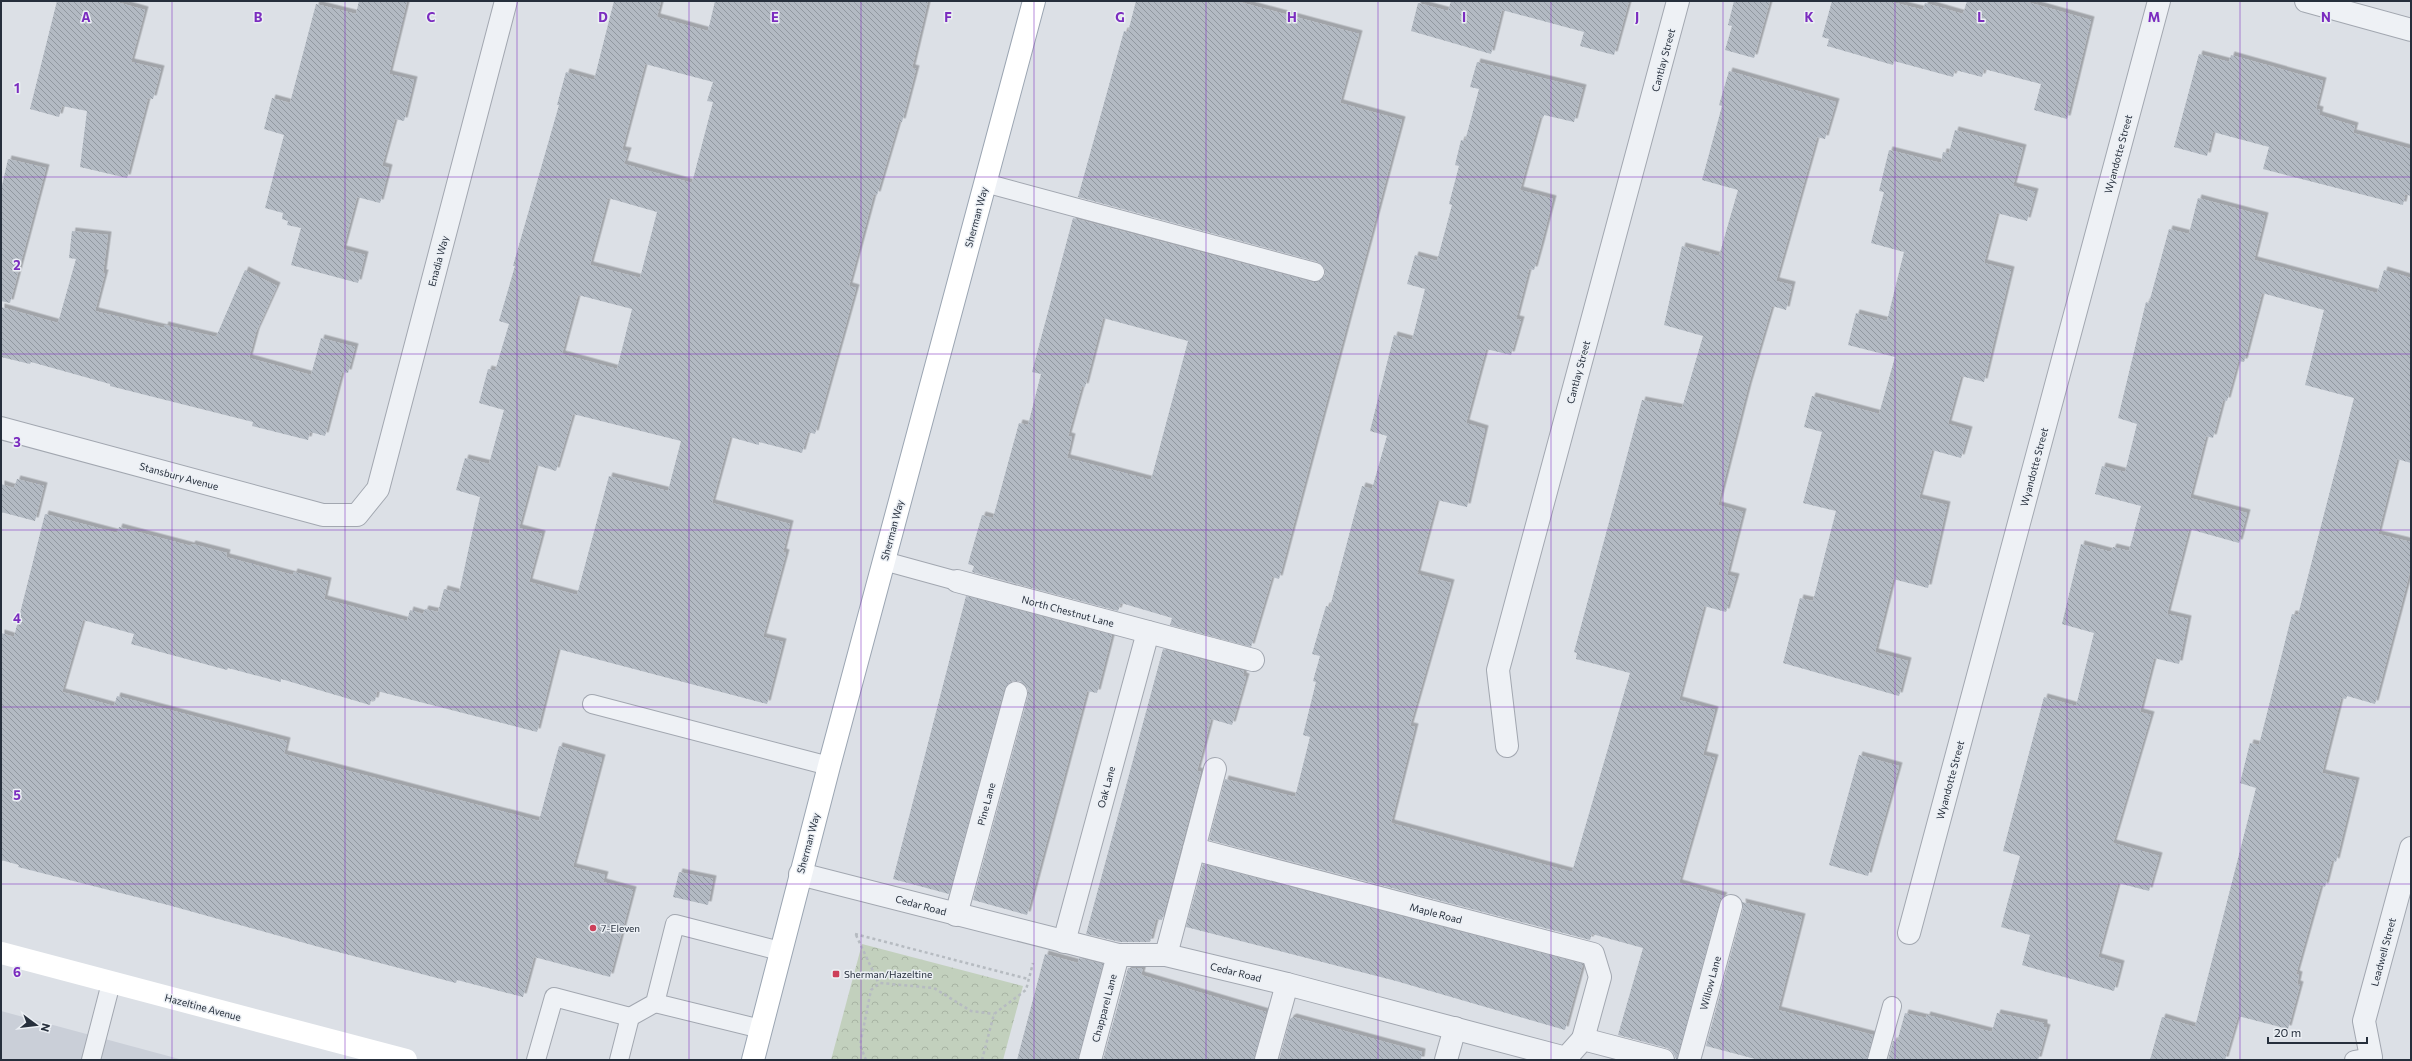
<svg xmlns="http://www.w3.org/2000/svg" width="2412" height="1061" viewBox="0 0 2412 1061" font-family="Commissioner,sans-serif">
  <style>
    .built { fill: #cacfd8 }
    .park { fill: url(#park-crowns) }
    .building { fill: url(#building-back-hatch); fill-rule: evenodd; filter: url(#shadow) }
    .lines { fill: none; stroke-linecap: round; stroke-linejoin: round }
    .lane-casing { stroke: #a2a7b0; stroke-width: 20 }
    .street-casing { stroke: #a2a7b0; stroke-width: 24 }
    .primary-casing { stroke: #9ba5b2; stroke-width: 24 }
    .path { stroke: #b6bbc1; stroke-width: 2.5; stroke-dasharray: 3 3; stroke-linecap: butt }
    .lane { stroke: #eef1f5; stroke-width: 18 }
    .street { stroke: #eef1f5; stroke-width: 22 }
    .secondary { stroke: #fff; stroke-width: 22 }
    .primary { stroke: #fff; stroke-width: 22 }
    .grid { fill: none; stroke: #7b2cbf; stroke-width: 1; stroke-opacity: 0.55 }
    .poi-dot { fill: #cd3f59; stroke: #ebeff4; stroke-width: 1.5 }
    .labels { text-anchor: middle; stroke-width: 3; stroke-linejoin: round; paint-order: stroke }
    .street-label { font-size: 10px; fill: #262f3c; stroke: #ebeff4 }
    .poi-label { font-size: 10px; fill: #262f3c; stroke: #ebeff4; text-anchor: start }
    .grid-label { font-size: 13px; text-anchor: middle; font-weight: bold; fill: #7b2cbf; stroke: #ebeff4; stroke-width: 3; stroke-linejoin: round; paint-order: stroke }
  </style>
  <defs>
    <pattern id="park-crowns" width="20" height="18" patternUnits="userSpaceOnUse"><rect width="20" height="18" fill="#c2d0bd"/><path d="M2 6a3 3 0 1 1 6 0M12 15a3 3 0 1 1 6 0" fill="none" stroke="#a7b3a3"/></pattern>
    <pattern id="building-back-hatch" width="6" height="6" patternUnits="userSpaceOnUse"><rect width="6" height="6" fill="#b3bac3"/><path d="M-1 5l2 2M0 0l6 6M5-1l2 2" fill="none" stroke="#9198a0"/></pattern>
    <filter id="shadow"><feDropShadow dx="3.5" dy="-3.5" stdDeviation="0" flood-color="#0004"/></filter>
  </defs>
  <rect width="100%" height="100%" fill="#dce0e6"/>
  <path class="built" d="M1 1011 183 1060H1Z"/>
  <path class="park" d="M862 944 1023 986 1003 1060H831Z"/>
  <g class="building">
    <path d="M57 1H113L145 10 131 62 161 69 153 99 148 98 127 178 80 167 87 111 62 106 59 117 30 109Z"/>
    <path d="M359 1H407L389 74 414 80 404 121 395 119 382 166 389 168 380 203 357 197 343 249 365 255 358 283 291 265 301 228 287 225 288 221 282 219 283 213 265 208 284 135 264 129 272 98 290 103 316 4 356 14Z"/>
    <path d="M614 1H661L657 17 708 31 715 1H928L912 68 916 69 902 122 899 121 877 195 874 194 849 286 856 288 815 434 808 432 802 453 759 442V445L730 437 712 503 790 524 783 552 786 553 763 637 783 642 767 704 558 649 537 732 377 691 375 701 371 700 370 705 281 679V682L228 668 227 670 131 644 134 634 83 620 62 692 114 706 117 696 287 741 284 754 539 821 559 746 602 758 573 867 605 875 603 882 633 890 610 977 534 957 523 997 457 980 456 983 319 947 168 905 18 867 19 865 1 860V633L14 637 45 514 117 533 119 527 191 546 192 544 227 553 226 557 293 575 294 572 328 581 324 599 407 621 410 610 423 614 425 609 438 612 444 589 459 593 480 497 456 490 465 458 489 464 504 410 479 403 488 369 495 371 509 324 499 321 515 266H513L559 105H557L566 72 594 80ZM645 64 713 82 707 101 713 102 692 183 624 164 628 151 622 150ZM608 198 657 212 640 278 590 265ZM578 295 632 309 617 369 562 354ZM573 414 681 441 668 491 609 476 577 595 529 582 542 534 519 528 536 465 556 471Z"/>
    <path d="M1136 1H1236L1359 34 1340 103 1402 120 1279 579 1272 577 1251 647 1170 625 1172 618 1121 603 1118 611 972 572 974 566 968 564 982 515 993 518 1019 423 1028 425 1041 374 1032 372 1073 218 1312 282H1318L1325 275V269L1318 262 1078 197 1124 31 1128 32ZM1103 318 1188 341 1151 480 1067 458 1072 437 1068 436 1082 386 1085 387Z"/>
    <path d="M1451 1H1629L1614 55 1580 46 1584 32 1502 10 1491 54 1411 31 1418 3 1448 11Z"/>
    <path d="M1734 1H1770L1754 58 1725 50 1732 26 1728 25Z"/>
    <path d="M1832 1H1888L1923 10 1925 3 1963 14 1967 1H2023L2091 20 2067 119 2034 110 2041 84 1984 69 1982 77 1955 70 1953 77 1894 61 1893 65 1827 46 1829 39 1822 37Z"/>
    <path d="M2199 54 2229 62 2231 55 2323 81 2316 109 2320 110 2319 115 2355 126 2353 133 2411 149V196L2405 194 2403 205 2263 169 2269 147 2213 132 2207 156 2174 147Z"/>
    <path d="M1477 62 1583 88 1574 122 1544 115 1543 118 1540 117 1520 190 1553 199 1541 245 1534 270 1529 269 1516 319 1521 320 1511 355 1486 349 1466 423 1485 429 1467 507 1437 500 1417 574 1451 583 1410 726 1415 727 1391 823 1572 872 1630 673 1576 659 1577 653 1574 652 1642 400 1682 408 1703 336 1664 325 1682 246 1719 256 1738 190 1702 180 1722 106 1719 105 1729 71 1836 102 1825 139 1817 137 1776 281 1792 285 1786 310 1772 306 1748 387 1718 505 1743 512 1727 575 1736 577 1726 612 1704 606 1679 700 1715 710 1703 755 1715 758 1679 883 1724 896 1719 903 1677 1060 1672 1051 1667 1048 1618 1035 1643 948 1592 934 1590 940 1209 840 1225 779 1295 797 1310 737 1303 735 1316 682 1313 681 1320 656 1312 654 1326 606 1330 607 1362 486 1372 489 1387 436 1370 431 1394 335 1412 340 1425 289 1407 284 1415 255 1437 261 1452 205 1449 204 1459 166 1455 165 1461 140 1465 141 1479 89 1470 87Z"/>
    <path d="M1955 130 2023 148 2013 186 2035 192 2027 221 1997 213 1984 263 2011 270 1984 382 1961 376 1948 424 1969 430 1961 458 1932 450 1919 498 1947 505 1928 588 1893 579 1875 652 1908 661 1899 696 1783 663 1800 598 1813 601 1836 511 1803 503 1822 432 1804 427 1812 396 1879 414 1895 357 1848 345 1856 313 1887 321 1904 252 1871 243 1884 192 1879 191 1889 150 1941 163 1943 152 1949 153Z"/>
    <path d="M8 159 46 168 10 303 1 301V190Z"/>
    <path d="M2198 198 2265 216 2254 260 2377 293 2384 270 2411 278V463L2397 459 2378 534 2411 542V568L2375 704 2347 696 2346 699 2341 698 2322 773 2356 781 2336 862 2332 860 2325 887 2321 885 2296 974 2299 975 2297 984 2300 985 2288 1029 2238 1016 2225 1060H2150L2162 1017 2195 1027 2256 788 2240 783 2250 743 2259 745 2292 614 2298 615 2354 398 2305 385 2324 310 2262 293 2244 362 2238 361 2227 401 2223 400 2213 438 2206 436 2190 498 2247 513 2239 543 2189 529 2167 614 2188 619 2179 664 2154 658 2140 712 2151 715 2113 843 2159 856 2149 891 2118 883 2098 957 2121 964 2114 991 2022 965 2030 935 2001 927 2020 856 2003 851 2044 697 2076 706 2094 633 2062 624 2081 544 2111 552 2113 547 2129 551 2141 506 2095 494 2102 466 2125 472 2137 424 2118 418 2146 302 2149 303 2169 229 2189 234Z"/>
    <path d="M72 231 108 235 103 273H105L95 311 164 328 165 325 216 337 245 270 277 286 256 332 249 358 311 375 321 338 355 347 348 373 342 372 325 436 310 432 308 440 252 426 253 422 110 386V384L31 362 30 364 1 357V307L58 323 76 259 69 258Z"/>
    <path d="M17 479 44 486 35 521 1 512V484L14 488Z"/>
    <path d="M966 596 1112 635 1097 693 1087 691 1027 915 973 900 1028 696V689L1020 681H1012L1004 690 949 894 893 879Z"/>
    <path d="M1163 649 1244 671 1243 676 1246 677 1232 725 1211 719 1197 771 1201 772 1162 920 1156 919 1150 942H1120L1086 934Z"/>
    <path d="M1859 755 1899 766 1868 876 1829 865Z"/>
    <path d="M1203 864 1583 964 1565 1030 1396 981 1186 927Z"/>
    <path d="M679 872 713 879 708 905 673 897Z"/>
    <path d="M1742 902 1802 917 1778 1010 1873 1035 1867 1060H1759L1706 1046 1743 909Z"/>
    <path d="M1045 954 1078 963 1079 958 1103 964 1078 1060H1017Z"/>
    <path d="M1128 968H1143L1141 975 1266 1012 1254 1060H1103Z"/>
    <path d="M1905 1013 1926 1018 1927 1015 1992 1032 1997 1013 2044 1023V1027L2047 1028 2038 1060H1888L1893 1041 1897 1042Z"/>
    <path d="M1293 1017 1422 1052 1421 1060H1279L1290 1019Z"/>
  </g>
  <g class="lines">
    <g class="lane-casing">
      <g id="lane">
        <path d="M985 183 1315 272"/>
        <path d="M884 561 957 581"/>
        <path d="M592 704 829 766"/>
        <path d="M655 1003 761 1029"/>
        <path d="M630 1017 655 1003 675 924 780 951"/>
        <path d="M91 1060 111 983"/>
        <path d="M536 1060 554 997 630 1017 619 1060"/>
        <path d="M1877 1060 1892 1006"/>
        <path d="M2354 1060 2371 1057"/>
      </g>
    </g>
    <g class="street-casing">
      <g id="street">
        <path d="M2306 1 2411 30"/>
        <path d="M1 428 323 515H357L378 489 506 1"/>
        <path d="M957 581 1253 660"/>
        <path d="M1507 746 1498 670 1678 1"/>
        <path d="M1194 849 1593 954 1600 977 1583 1039"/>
        <path d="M800 874 1118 955H1166L1287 984 1566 1058 1583 1039 1663 1060"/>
        <path d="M956 915 1016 693"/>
        <path d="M1909 933 2159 1"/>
        <path d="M1064 942 1148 632"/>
        <path d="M1166 955 1215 769"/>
        <path d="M2371 1057 2364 1021 2411 848"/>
        <path d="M1090 1060 1118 955"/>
        <path d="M1266 1060 1287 984"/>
        <path d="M1446 1060 1455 1028"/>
        <path d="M1689 1060 1731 906"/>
      </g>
    </g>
    <g class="primary-casing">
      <path id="primary" d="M753 1060 829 766 1034 1"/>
    </g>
    <g class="path">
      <path d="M855 934 1028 979"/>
      <path d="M856 935 879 984"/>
      <path d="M866 1060 860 1045 871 990 880 983 934 988 971 1011 994 1014"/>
      <path d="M982 1060 994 1014 1026 990 1033 963"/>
    </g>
    <use href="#lane" class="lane"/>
    <use href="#street" class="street"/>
    <path class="secondary" d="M1 953 406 1060"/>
    <use href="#primary" class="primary"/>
  </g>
  <path class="grid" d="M172 1V1060M345 1V1060M517 1V1060M689 1V1060M861 1V1060M1034 1V1060M1206 1V1060M1378 1V1060M1551 1V1060M1723 1V1060M1895 1V1060M2067 1V1060M2240 1V1060M1 177H2411M1 354H2411M1 530H2411M1 707H2411M1 884H2411"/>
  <g class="poi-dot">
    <circle cx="593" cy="928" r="4"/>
    <rect x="832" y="970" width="8" height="8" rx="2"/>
  </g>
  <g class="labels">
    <g class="street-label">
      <text transform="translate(1663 60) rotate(-75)" y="4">Cantlay Street</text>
      <text transform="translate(2118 154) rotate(-75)" y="4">Wyandotte Street</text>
      <text transform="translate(976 217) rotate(-75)" y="4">Sherman Way</text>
      <text transform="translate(438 261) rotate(-75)" y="4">Enadia Way</text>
      <text transform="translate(1578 372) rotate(-75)" y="4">Cantlay Street</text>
      <text transform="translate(2034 467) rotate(-75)" y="4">Wyandotte Street</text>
      <text transform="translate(179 476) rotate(15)" y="4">Stansbury Avenue</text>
      <text transform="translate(892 530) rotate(-75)" y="4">Sherman Way</text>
      <text transform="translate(1068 611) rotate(15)" y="4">North Chestnut Lane</text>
      <text transform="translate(1950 780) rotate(-75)" y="4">Wyandotte Street</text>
      <text transform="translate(1106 787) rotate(-75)" y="4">Oak Lane</text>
      <text transform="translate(986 804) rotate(-75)" y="4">Pine Lane</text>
      <text transform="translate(808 843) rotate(-75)" y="4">Sherman Way</text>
      <text transform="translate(921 905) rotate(15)" y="4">Cedar Road</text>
      <text transform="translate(1436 913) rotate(15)" y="4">Maple Road</text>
      <text transform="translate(2383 952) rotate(-75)" y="4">Leadwell Street</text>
      <text transform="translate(1236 972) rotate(14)" y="4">Cedar Road</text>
      <text transform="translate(1710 983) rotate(-75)" y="4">Willow Lane</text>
      <text transform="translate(203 1007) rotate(15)" y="4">Hazeltine Avenue</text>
      <text transform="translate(1104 1008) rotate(-75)" y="4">Chapparel Lane</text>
    </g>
    <g class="poi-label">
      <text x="601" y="932">7-Eleven</text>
      <text x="844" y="978">Sherman/Hazeltine</text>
    </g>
  </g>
  <g class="grid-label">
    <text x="86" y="22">A</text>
    <text x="258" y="22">B</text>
    <text x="431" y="22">C</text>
    <text x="603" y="22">D</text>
    <text x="775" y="22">E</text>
    <text x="948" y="22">F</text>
    <text x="1120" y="22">G</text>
    <text x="1292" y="22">H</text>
    <text x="1464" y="22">I</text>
    <text x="1637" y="22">J</text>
    <text x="1809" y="22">K</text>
    <text x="1981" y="22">L</text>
    <text x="2154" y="22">M</text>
    <text x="2326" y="22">N</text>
    <text x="17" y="93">1</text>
    <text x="17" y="270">2</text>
    <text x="17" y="447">3</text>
    <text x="17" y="623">4</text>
    <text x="17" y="800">5</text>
    <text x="17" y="977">6</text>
  </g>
  <rect width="2412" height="1061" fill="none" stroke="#262f3c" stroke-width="4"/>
  <g transform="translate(36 1025) rotate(105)" stroke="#ebeff4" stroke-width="3" paint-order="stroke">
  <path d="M0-3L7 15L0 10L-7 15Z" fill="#262f3c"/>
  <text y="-6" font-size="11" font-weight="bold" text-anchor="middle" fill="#262f3c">N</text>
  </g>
  <path d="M2268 1037v6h99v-6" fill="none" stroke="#262f3c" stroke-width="2"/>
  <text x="2274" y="1037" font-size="12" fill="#262f3c" stroke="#ebeff4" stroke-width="3" paint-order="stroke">20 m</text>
</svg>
